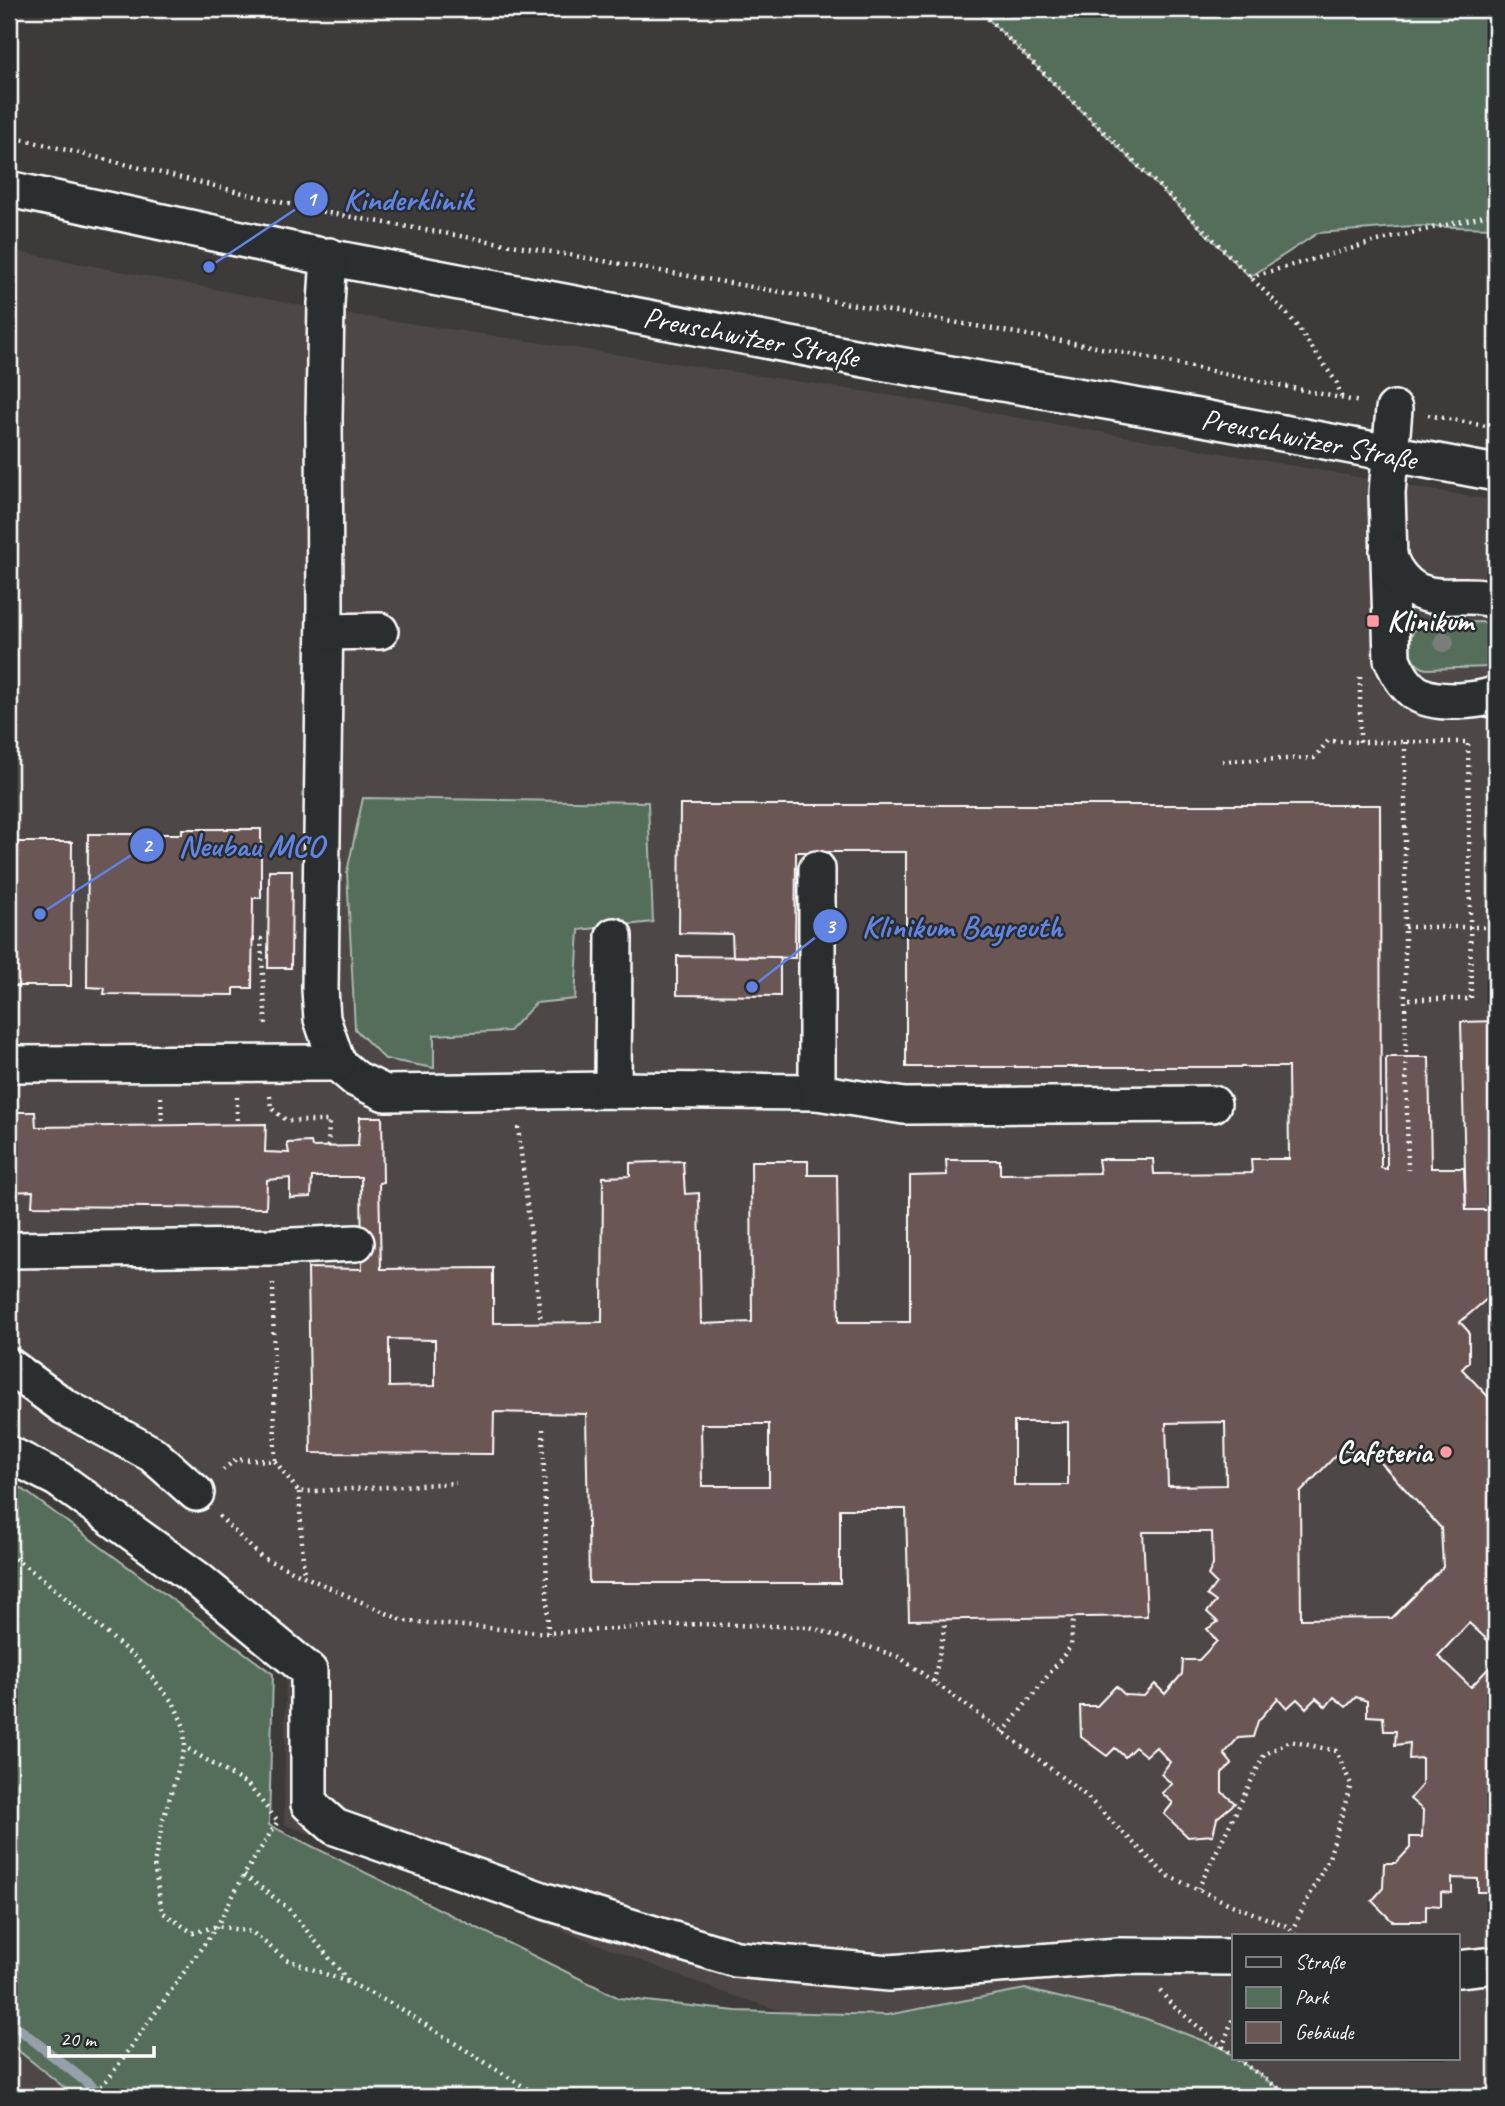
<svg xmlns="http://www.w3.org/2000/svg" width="1505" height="2106" viewBox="0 0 1505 2106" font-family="Caveat,sans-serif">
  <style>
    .built { fill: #4e4746; fill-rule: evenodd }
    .green { fill: #556e5c; stroke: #aab6ae; stroke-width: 2 }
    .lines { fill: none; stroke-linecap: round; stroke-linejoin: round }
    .stream { stroke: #95a0a9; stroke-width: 10 }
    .building { fill: #6a5755; stroke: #fff; stroke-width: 2; fill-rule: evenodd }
    .minor-casing { stroke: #fff; stroke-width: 40 }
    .path { stroke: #fff; stroke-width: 4.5; stroke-dasharray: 2 5; stroke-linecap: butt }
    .minor { stroke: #2a2d2e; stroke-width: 35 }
    .tree { fill: #797e7a }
    .poi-dot { fill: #ff9aa2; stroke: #2a2d2e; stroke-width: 2.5 }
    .labels { text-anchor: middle; stroke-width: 5; stroke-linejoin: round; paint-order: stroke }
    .street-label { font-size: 30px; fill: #fff; stroke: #2a2d2e }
    .poi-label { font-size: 30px; font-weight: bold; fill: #fff; stroke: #2a2d2e; text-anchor: start }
    .leader { fill: none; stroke: #6183e4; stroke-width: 2.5 }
    .callout-dot { fill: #6183e4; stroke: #2a2d2e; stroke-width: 2.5 }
    .mark-label { font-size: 21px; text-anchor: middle; font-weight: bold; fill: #fff }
    .callout-label { font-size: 32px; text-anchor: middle; font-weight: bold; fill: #6183e4; stroke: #2a2d2e; stroke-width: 5; stroke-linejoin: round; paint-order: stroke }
  </style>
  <rect width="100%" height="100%" fill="#3d3a3a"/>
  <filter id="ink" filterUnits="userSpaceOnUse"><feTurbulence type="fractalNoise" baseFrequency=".0143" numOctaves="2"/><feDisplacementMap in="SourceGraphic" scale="14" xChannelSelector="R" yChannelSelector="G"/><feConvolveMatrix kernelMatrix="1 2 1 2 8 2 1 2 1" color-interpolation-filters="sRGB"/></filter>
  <g filter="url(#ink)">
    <g class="built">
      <path d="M9 250 341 313 894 396 1496 501V2097H1051L725 1993 284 1824 286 1671 142 1557 9 1473ZM1234 1936H1458V2059H1234Z"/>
      <path d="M9 2043 76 2097H9Z"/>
    </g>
    <g class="green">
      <path d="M978 9H1496V228L1412 226 1318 233 1250 277Z"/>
      <path d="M1482 622C1499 628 1502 654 1490 667L1426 669C1406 663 1406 637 1419 624Z"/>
      <path d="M363 798 648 802 653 922 579 930 575 999 536 1003 509 1031 434 1035V1068L385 1059 355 1029 347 872Z"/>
      <path d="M9 1479 273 1674 269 1825 619 1998 736 2011 887 2015 1025 1989 1144 2018 1222 2048 1234 2056V2059H1237L1291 2097H76L9 2043Z"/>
    </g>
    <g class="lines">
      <path class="stream" d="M9 2021 105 2097"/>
    </g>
    <g class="building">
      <path d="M680 805H1380L1381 1168 1387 1169 1386 1057H1429L1431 1168H1464L1466 1210H1496V1298H1488L1460 1322 1469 1332V1362L1462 1369 1496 1405V1648L1469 1623 1438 1656 1471 1687 1496 1660V1906H1493V1892H1478V1879L1452 1878V1893L1441 1892V1906L1426 1905V1921H1392L1372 1901 1383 1888 1384 1863H1396L1410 1848V1837H1422L1423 1810 1410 1799 1422 1785V1758L1409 1759 1410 1743 1395 1745 1396 1731H1384L1383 1717 1367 1716V1701L1356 1697 1346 1707 1334 1697 1326 1707 1316 1698 1306 1708 1297 1699 1287 1708 1278 1698 1258 1721 1253 1737 1238 1738 1224 1754 1232 1764 1222 1773V1792L1235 1803 1217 1818 1213 1835 1188 1837 1164 1814 1173 1803 1162 1793 1172 1784 1161 1774 1170 1762 1156 1747 1146 1756 1135 1747 1125 1757 1115 1748 1107 1756 1081 1737 1080 1706H1097L1116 1686 1125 1695 1144 1696 1155 1684 1165 1694 1182 1674 1183 1660H1199L1217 1641 1207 1629 1218 1622 1207 1612 1216 1602 1207 1595 1216 1583 1208 1575 1213 1565 1212 1532H1143L1147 1616 909 1620 906 1509H840V1583H589L586 1414 494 1412 493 1454 311 1453 308 1268 362 1269 361 1177H312L311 1197 290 1198V1178L267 1180 266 1208 32 1206 33 1191 9 1192V1112H35L36 1127 266 1124 265 1152 289 1153 287 1143 311 1142 312 1147 358 1146 360 1117H382L383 1182 379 1183 381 1269 493 1268V1323L602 1322 603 1177 630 1176V1163L683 1161 685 1194 699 1193 701 1324 752 1322 751 1161H808V1175H837L839 1322H910V1176L947 1175 946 1160H1000V1174L1100 1173 1098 1159H1153L1154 1174 1252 1173 1251 1159H1289L1288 1067H906V852H796L795 958 733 956 732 934 679 933ZM389 1339 435 1340V1386L389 1387ZM1014 1422H1068V1485H1014ZM1225 1422 1226 1485 1168 1486 1166 1423ZM701 1424H769V1486H702ZM1340 1451H1370L1441 1528 1443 1567 1392 1618 1301 1619 1300 1493Z"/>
      <path d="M182 829H261V898H253L252 988H234V995L104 994 105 988 87 987 88 834H182Z"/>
      <path d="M9 842H72L71 986H9Z"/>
      <path d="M269 870H292L291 968H268Z"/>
      <path d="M677 956 780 957V996L677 995Z"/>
      <path d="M1496 1021V1210H1466L1461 1022Z"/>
    </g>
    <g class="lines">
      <g class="minor-casing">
        <g id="minor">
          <path d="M9 189 306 253 875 361 1192 416 1496 473"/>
          <path d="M329 256 326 304 324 418 325 606 320 989 322 1019 337 1063 356 1079 385 1093 613 1090 817 1092"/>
          <path d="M1394 409 1387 493 1392 659C1406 693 1421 702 1457 701 1471 700 1483 700 1496 694"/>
          <path d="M1388 551C1390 564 1397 575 1407 584 1433 607 1467 588 1496 601"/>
          <path d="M325 632 380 631"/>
          <path d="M817 869V1092L904 1106 1213 1104"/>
          <path d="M9 1064 337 1063"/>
          <path d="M613 1090 614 936"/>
          <path d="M9 1250 273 1247 356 1243"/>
          <path d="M9 1366 65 1407 152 1454 196 1493"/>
          <path d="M9 1454 58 1479 197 1579 309 1671V1804L335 1827 545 1901 736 1959 889 1973 1119 1956 1234 1957"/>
          <path d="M1458 1969 1496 1965"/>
        </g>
      </g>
      <g class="path">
        <path d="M978 9 1208 234 1291 318 1337 383 1342 399"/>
        <path d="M9 136 317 211 1096 347 1360 402"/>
        <path d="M1250 277 1378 241 1496 213"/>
        <path d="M1428 415 1496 428"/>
        <path d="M1360 677V742H1468L1471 999H1405"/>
        <path d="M1405 742V999L1408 1170"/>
        <path d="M1222 761 1314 758 1328 741 1360 742"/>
        <path d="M1405 927H1496"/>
        <path d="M253 939H261L266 1028"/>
        <path d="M270 1096 271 1108 287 1121H329L328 1147"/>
        <path d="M16 1097V1112"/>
        <path d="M161 1097 162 1126"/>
        <path d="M237 1097V1124"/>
        <path d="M518 1127 541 1322"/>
        <path d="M273 1283 275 1461"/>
        <path d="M543 1429 548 1633"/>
        <path d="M223 1470 236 1459 275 1461 299 1492 456 1483"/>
        <path d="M299 1492 304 1576"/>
        <path d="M219 1516 261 1557 404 1621 548 1633 696 1624 810 1627 899 1657 994 1725 1085 1795 1166 1875 1232 1905 1289 1927 1296 1936"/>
        <path d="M9 1554 43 1579 137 1659 174 1704 184 1727 185 1747 163 1820 154 1865 162 1912 193 1933 217 1926 252 1932 285 1959 350 1983"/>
        <path d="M934 1682 946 1619"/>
        <path d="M1003 1733 1071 1646 1073 1617"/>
        <path d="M244 1875 288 1908 350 1983 396 2006 540 2097"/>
        <path d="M1198 1889 1264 1755 1290 1741 1336 1751 1351 1784 1329 1858 1292 1930"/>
        <path d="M1160 1991 1172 2005 1234 2056"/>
        <path d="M1222 2048 1234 2015"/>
        <path d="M1237 2059 1291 2097"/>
        <path d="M92 2097 111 2075 217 1926 244 1875 278 1821 248 1785 185 1747"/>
      </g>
      <use href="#minor" class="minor"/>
    </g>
    <circle class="tree" cx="1444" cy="642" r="10"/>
  </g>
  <g class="poi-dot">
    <rect x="1366" y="614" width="14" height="14" rx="3.5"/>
    <circle cx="1446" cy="1452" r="7"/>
  </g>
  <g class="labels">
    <g class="street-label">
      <text transform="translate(751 337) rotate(11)" y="10">Preuschwitzer Straße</text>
      <text transform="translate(1309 439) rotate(11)" y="10">Preuschwitzer Straße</text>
    </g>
    <g class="poi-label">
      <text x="1387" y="631">Klinikum</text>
      <text x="1432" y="1462" text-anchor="end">Cafeteria</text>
    </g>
  </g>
  <path class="leader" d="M209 267L311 199M40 914L147 845M752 987L830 926"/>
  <g class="callout-dot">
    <circle cx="209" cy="267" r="7"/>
    <circle cx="40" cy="914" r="7"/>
    <circle cx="752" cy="987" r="7"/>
    <circle cx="311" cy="199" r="18"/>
    <circle cx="147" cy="845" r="18"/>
    <circle cx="830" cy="926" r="18"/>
  </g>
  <g class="mark-label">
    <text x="311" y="206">1</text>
    <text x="147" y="852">2</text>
    <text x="830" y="933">3</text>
  </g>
  <g class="callout-label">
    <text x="408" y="210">Kinderklinik</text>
    <text x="251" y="856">Neubau MCO</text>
    <text x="962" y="937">Klinikum Bayreuth</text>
  </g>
  <rect width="1505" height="2106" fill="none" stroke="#2a2d2e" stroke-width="35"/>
  <rect x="18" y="18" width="1470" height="2071" fill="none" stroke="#fff" stroke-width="2.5" filter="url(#ink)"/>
  <rect x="1232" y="1934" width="228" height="126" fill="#2a2d2e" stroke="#7f8182" stroke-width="2"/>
  <rect x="1246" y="1957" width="35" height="10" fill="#2a2d2e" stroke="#7f8182" stroke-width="2"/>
  <text x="1295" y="1969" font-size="21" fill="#ffffff">Straße</text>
  <rect x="1246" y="1987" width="35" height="21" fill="#556e5c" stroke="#7f8182" stroke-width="2"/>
  <text x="1295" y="2004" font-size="21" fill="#ffffff">Park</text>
  <rect x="1246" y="2022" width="35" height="21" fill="#6a5755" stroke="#7f8182" stroke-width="2"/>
  <text x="1295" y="2039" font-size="21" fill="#ffffff">Gebäude</text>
  <path d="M49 2046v10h105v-10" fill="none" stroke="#ffffff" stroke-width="3.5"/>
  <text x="60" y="2046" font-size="21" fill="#ffffff" stroke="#2a2d2e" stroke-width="5" paint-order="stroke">20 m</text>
</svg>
